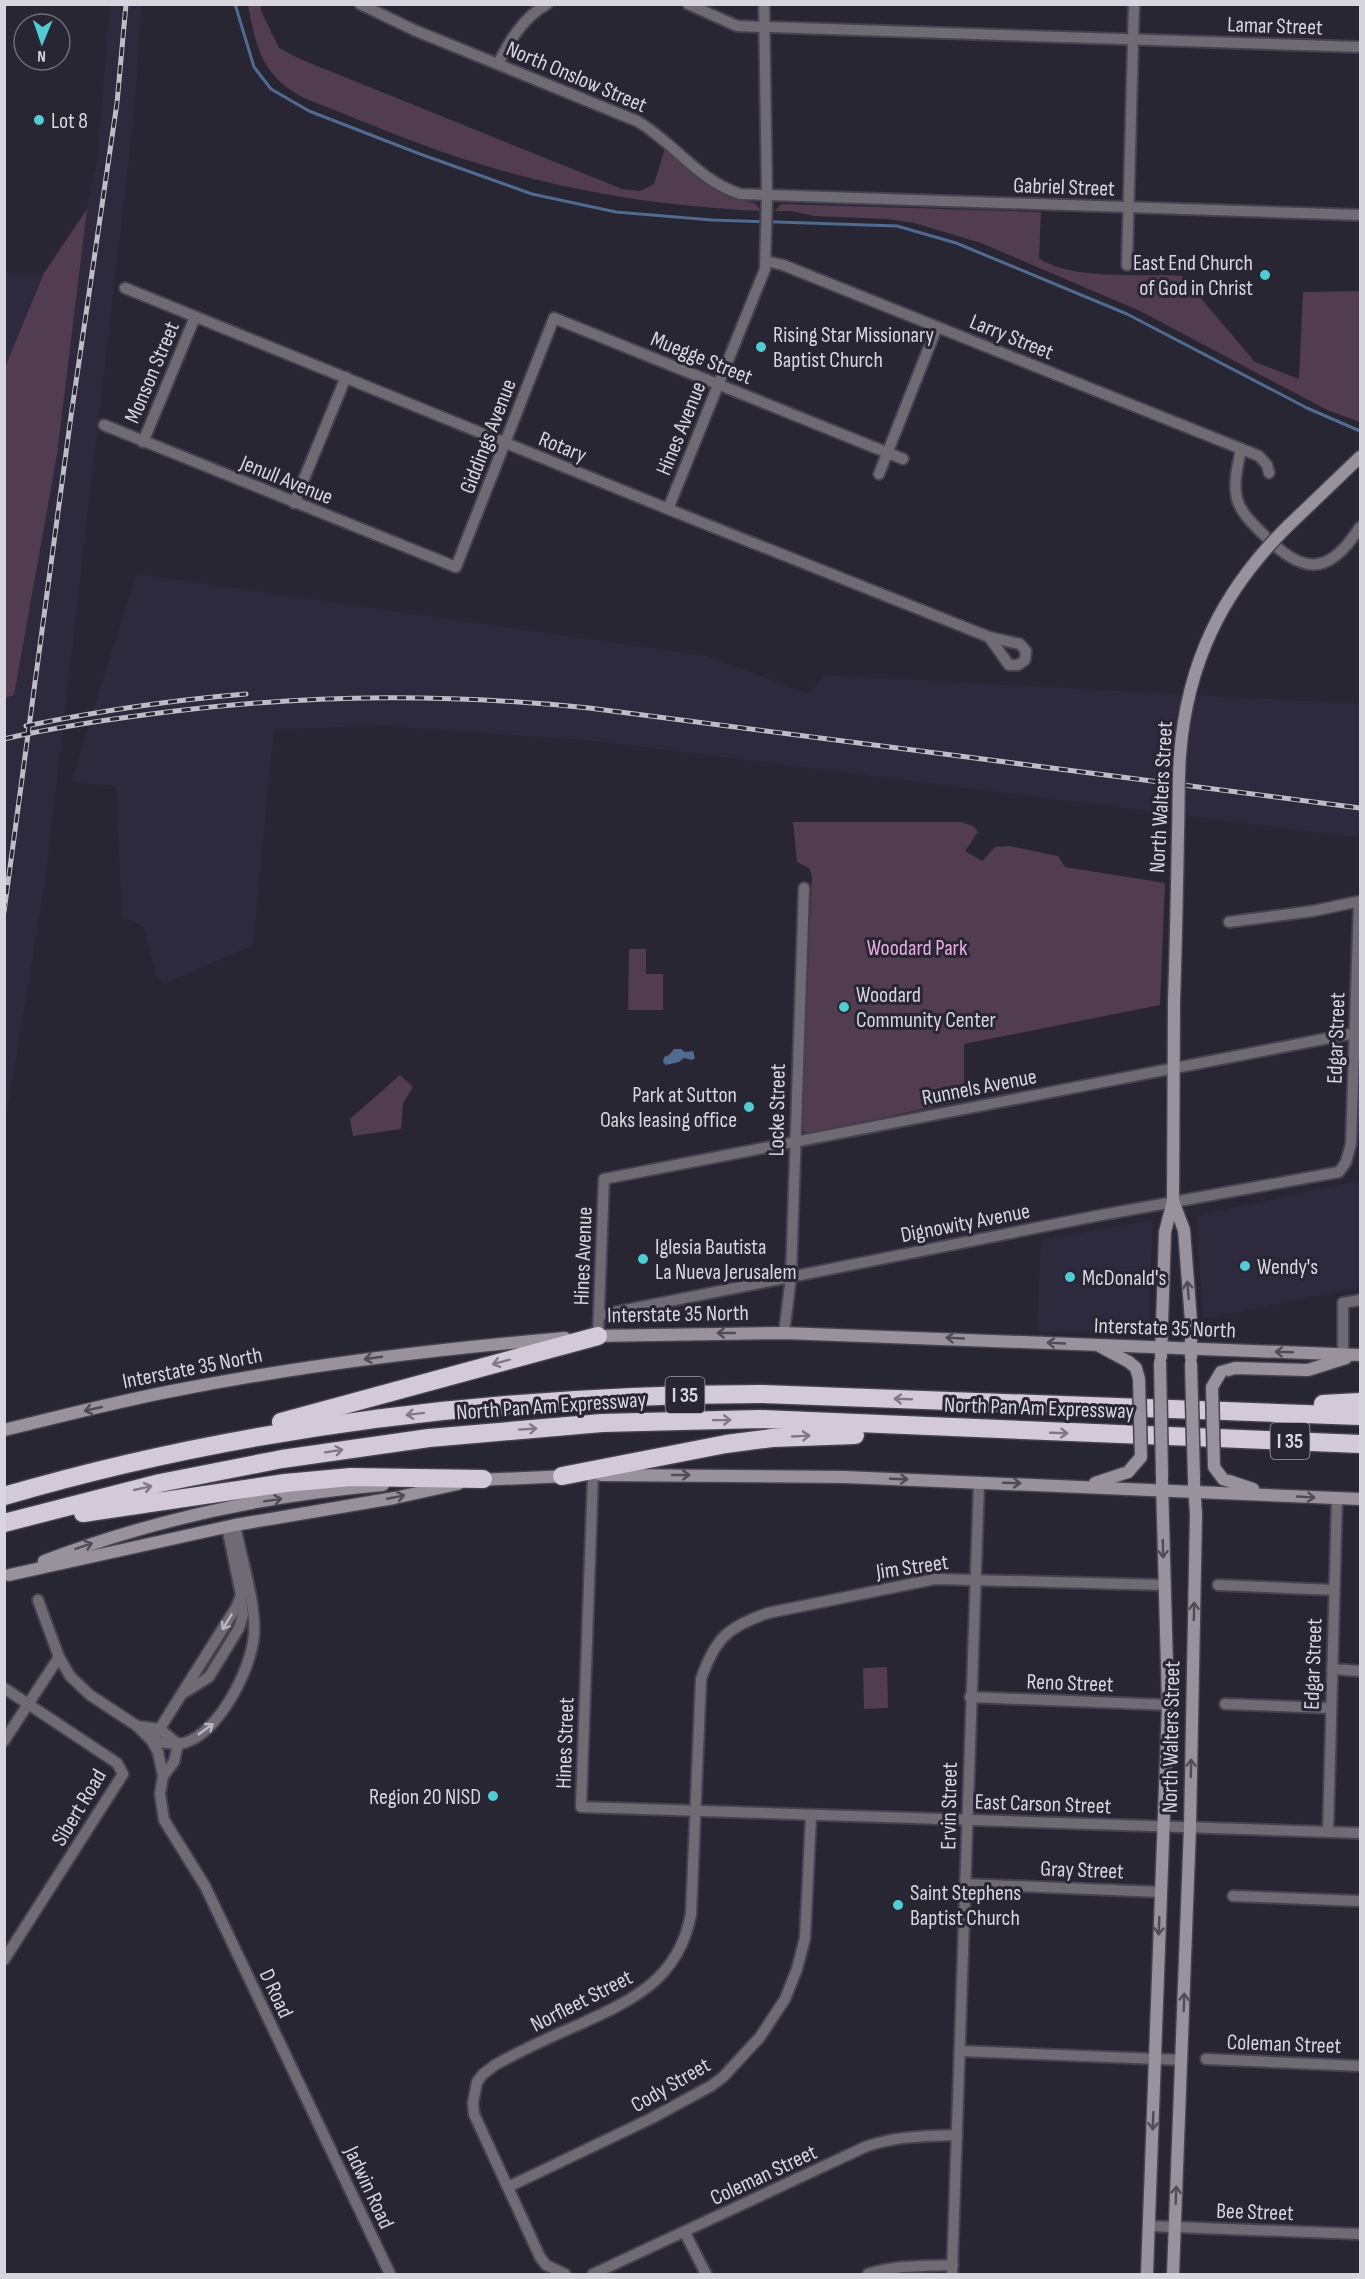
<svg xmlns="http://www.w3.org/2000/svg" width="1365" height="2279" viewBox="0 0 1365 2279" font-family="'Sofia Sans Condensed',sans-serif">
  <style>
    .built { fill: #2e2a3d }
    .green { fill: #523c50 }
    .water { fill: #506b90 }
    .lines { fill: none; stroke-linecap: round; stroke-linejoin: round }
    .stream { stroke: #506b90; stroke-width: 3 }
    .street-casing { stroke: #44424e; stroke-width: 14 }
    .secondary-casing { stroke: #44424e; stroke-width: 15 }
    .highway-casing { stroke: #44424e; stroke-width: 21 }
    .street { stroke: #6f6b72; stroke-width: 10 }
    .secondary { stroke: #97929b; stroke-width: 12 }
    .highway { stroke: #d3cad9; stroke-width: 18 }
    .rail-casing { stroke: #bebdc6; stroke-width: 5 }
    .rail { stroke: #282632; stroke-width: 3; stroke-dasharray: 9; stroke-linecap: butt }
    .secondary-bridge-casing { stroke: #44424e; stroke-width: 15; stroke-linecap: butt }
    .secondary-bridge { stroke: #97929b; stroke-width: 12 }
    .oneway { stroke: #4f4c57 }
    .oneway2 { stroke: #7e7886 }
    .oneway3 { stroke: #b8b6be }
    .poi-dot { fill: #51ccd3; stroke: #282632; stroke-width: 2 }
    .labels { text-anchor: middle; stroke-width: 6; stroke-linejoin: round; paint-order: stroke }
    .shield { fill: #282632; stroke: #a2a1aa; stroke-width: 1.5 }
    .shield-label { font-size: 21px; font-weight: bold; fill: #d7d6de }
    .street-label { font-size: 22px; fill: #d7d6de; stroke: #282632 }
    .poi-label { font-size: 22px; fill: #d7d6de; stroke: #282632; text-anchor: start }
    .park-label { font-size: 22px; fill: #e8aee3; stroke: #282632 }
  </style>
  <rect width="100%" height="100%" fill="#282632"/>
  <g class="built">
    <path d="M110 5H142L134 114 46 875 5 1126V698L14 695 57 455 87 209 97 161Z"/>
    <path d="M5 273H44L5 367Z"/>
    <path d="M136 574 707 656 808 694 826 675 1360 704V838L596 741 387 726 274 729 253 945 165 984 156 977 144 927 122 917 116 786 71 782Z"/>
    <path d="M1360 1180V1287L1203 1319 1196 1216Z"/>
    <path d="M1153 1220 1149 1322 1132 1332H1037L1041 1240Z"/>
  </g>
  <g class="green">
    <path d="M248 5H261V11L279 48 300 59 622 189 640 191 654 184 665 148C694 177 714 196 755 203L761 211C664 206 577 193 483 165 422 147 363 121 304 98 262 76 256 48 248 5Z"/>
    <path d="M781 204 1041 212 1039 258C1071 281 1142 273 1182 276L1255 362 1299 379 1303 292 1360 291V422L1327 410 1140 311 981 243 914 223 887 219 814 216 792 211H775Z"/>
    <path d="M87 209 57 455 14 695 5 698V367L44 273Z"/>
    <path d="M793 822H961L973 826 978 832 965 851 982 861 995 847 1010 846 1058 856 1065 867 1165 883 1160 1005 964 1044V1100L808 1134 804 1132 801 1125 812 876 809 868 797 862Z"/>
    <path d="M629 949H646V974H663V1010H628Z"/>
    <path d="M400 1075 413 1087 403 1103 401 1129 353 1136 350 1119Z"/>
    <path d="M887 1667 888 1708 864 1709 863 1668Z"/>
  </g>
  <path class="water" d="M674 1049H681L685 1052 693 1051 695 1058 692 1060 684 1058 679 1062 666 1065 663 1062 664 1057 669 1055Z"/>
  <g class="lines">
    <path class="stream" d="M235 4 254 67 271 89 309 111 420 154 532 194 616 212 712 220 897 226 956 243 1127 314 1307 408 1360 431"/>
    <g class="street-casing">
      <g id="street">
        <path d="M360 4 414 30 637 121C676 144 696 179 740 194L1360 215"/>
        <path d="M688 4 737 26 1360 47"/>
        <path d="M498 64C510 40 523 18 547 4"/>
        <path d="M766 261 783 265 1259 456 1267 465 1269 473"/>
        <path d="M1127 265 1134 4"/>
        <path d="M125 288 668 509 989 637 1020 644 1026 651 1025 660 1018 665H1009L989 637"/>
        <path d="M104 425 456 567 554 318 903 459"/>
        <path d="M143 442 195 317"/>
        <path d="M1241 449C1238 465 1233 482 1237 499 1241 513 1252 523 1262 533 1301 574 1328 578 1360 527"/>
        <path d="M879 474 937 327"/>
        <path d="M294 503 346 377"/>
        <path d="M668 509 765 269 767 196 764 4"/>
        <path d="M1229 922 1313 911 1360 901"/>
        <path d="M600 1315 1096 1216 1339 1172 1346 1162 1351 1144 1359 902"/>
        <path d="M784 1333 791 1277 804 888"/>
        <path d="M598 1336 604 1179 1360 1032"/>
        <path d="M1343 1355V1303L1360 1300"/>
        <path d="M593 1475 581 1807 1360 1833"/>
        <path d="M227 1527 241 1595 237 1606 152 1741C162 1742 174 1745 184 1743 219 1733 252 1668 254 1634 256 1603 241 1557 235 1525"/>
        <path d="M1218 1585 1334 1590"/>
        <path d="M38 1600 59 1657 70 1676 90 1695 137 1726 152 1741 158 1752 163 1776 160 1794 164 1820 205 1886 390 2274"/>
        <path d="M1332 1669 1360 1671"/>
        <path d="M4 1688 117 1763 123 1774 4 1960"/>
        <path d="M185 1692 209 1677 239 1628 243 1615 241 1598"/>
        <path d="M970 1697 1168 1705"/>
        <path d="M1225 1704 1330 1708"/>
        <path d="M137 1726 160 1729 178 1744 174 1762 163 1776"/>
        <path d="M4 1741 59 1657"/>
        <path d="M1328 1832 1337 1498"/>
        <path d="M966 1884 1161 1892"/>
        <path d="M1233 1896 1360 1901"/>
        <path d="M960 2051 1182 2060"/>
        <path d="M1206 2059 1360 2066"/>
        <path d="M508 2187 650 2119 711 2086 723 2077 760 2037 785 1999 797 1969 805 1938 811 1816"/>
        <path d="M1149 2226 1360 2234"/>
        <path d="M685 2233 706 2274"/>
        <path d="M565 2274 546 2265 540 2257 474 2114 473 2103 477 2082 483 2074 495 2065C522 2050 550 2037 578 2025 633 2000 679 1979 691 1914L701 1679C715 1639 727 1627 768 1613L935 1579 1164 1585"/>
        <path d="M593 2274 865 2147C895 2136 925 2136 957 2135"/>
        <path d="M868 2274C896 2265 923 2266 953 2265"/>
        <path d="M952 2274 979 1482"/>
      </g>
    </g>
    <g class="secondary-casing">
      <g id="secondary">
        <path d="M1288 526 1360 457"/>
        <path d="M1173 1201 1184 1230 1191 1321V1357"/>
        <path d="M591 1336 784 1333 1360 1355"/>
        <path d="M1101 1347 1129 1362"/>
        <path d="M1161 1356 1165 1232 1173 1201 1174 1001"/>
        <path d="M1221 1372 1235 1368 1308 1370 1346 1358"/>
        <path d="M4 1430C62 1416 119 1401 177 1390 305 1365 435 1349 565 1338"/>
        <path d="M601 1475 845 1477 1360 1499"/>
        <path d="M1223 1479 1253 1489"/>
        <path d="M478 1480 568 1476"/>
        <path d="M1095 1483 1128 1472"/>
        <path d="M44 1561C152 1520 268 1495 383 1485"/>
        <path d="M9 1575 235 1525 394 1498 458 1484"/>
        <path d="M1147 2274 1168 1705 1162 1482"/>
        <path d="M1173 2274 1190 1827 1196 1515 1194 1483"/>
      </g>
    </g>
    <g class="highway-casing">
      <g id="highway">
        <path d="M1323 1404 1360 1402"/>
        <path d="M281 1422 598 1336"/>
        <path d="M562 1476 726 1444 772 1438 855 1435"/>
        <path d="M4 1496C250 1424 507 1395 762 1394L1360 1416"/>
        <path d="M83 1513 285 1483 351 1477 483 1479"/>
        <path d="M4 1523 160 1483 282 1459 429 1438 602 1423 760 1419 1360 1444"/>
      </g>
    </g>
    <use href="#street" class="street"/>
    <use href="#secondary" class="secondary"/>
    <use href="#highway" class="highway"/>
    <g class="rail-casing">
      <g id="rail">
        <path d="M26 726C99 711 172 700 246 694"/>
        <path d="M4 739C64 725 124 717 184 710 322 694 451 694 589 708L1360 808"/>
        <path d="M4 912 71 416 117 103 126 4"/>
      </g>
    </g>
    <use href="#rail" class="rail"/>
    <g class="secondary-bridge-casing">
      <g id="secondary-bridge">
        <path d="M1174 1001C1176 945 1177 889 1178 833 1179 807 1178 781 1180 755 1187 663 1222 591 1288 526"/>
        <path d="M1160 1362 1162 1478"/>
        <path d="M1191 1363 1194 1479"/>
        <path d="M1221 1372 1212 1387 1214 1467 1223 1479"/>
        <path d="M1128 1472 1141 1457 1139 1379 1136 1368 1129 1362"/>
      </g>
    </g>
    <use href="#secondary-bridge" class="secondary-bridge"/>
  </g>
  <defs><path id="oneway-shaft" d="M-6 0H5M1.5-3L5.5 0L1.5 3" fill="none" stroke-width="1.6" stroke-linecap="round" stroke-linejoin="round" transform="scale(1.5)"/></defs>
  <g class="oneway">
    <use href="#oneway-shaft" transform="translate(1188 1290) rotate(-95)"/>
    <use href="#oneway-shaft" transform="translate(726 1333) rotate(180)"/>
    <use href="#oneway-shaft" transform="translate(955 1338) rotate(-177)"/>
    <use href="#oneway-shaft" transform="translate(1056 1343) rotate(-177)"/>
    <use href="#oneway-shaft" transform="translate(1284 1352) rotate(-178)"/>
    <use href="#oneway-shaft" transform="translate(373 1358) rotate(172)"/>
    <use href="#oneway-shaft" transform="translate(93 1409) rotate(167)"/>
    <use href="#oneway-shaft" transform="translate(681 1475)"/>
    <use href="#oneway-shaft" transform="translate(899 1479) rotate(2)"/>
    <use href="#oneway-shaft" transform="translate(1012 1483) rotate(2)"/>
    <use href="#oneway-shaft" transform="translate(396 1497) rotate(-11)"/>
    <use href="#oneway-shaft" transform="translate(1306 1497) rotate(3)"/>
    <use href="#oneway-shaft" transform="translate(273 1500) rotate(-9)"/>
    <use href="#oneway-shaft" transform="translate(84 1546) rotate(-19)"/>
    <use href="#oneway-shaft" transform="translate(1163 1549) rotate(89)"/>
    <use href="#oneway-shaft" transform="translate(1194 1611) rotate(-89)"/>
    <use href="#oneway-shaft" transform="translate(1191 1768) rotate(-89)"/>
    <use href="#oneway-shaft" transform="translate(1159 1926) rotate(92)"/>
    <use href="#oneway-shaft" transform="translate(1184 2002) rotate(-88)"/>
    <use href="#oneway-shaft" transform="translate(1153 2121) rotate(92)"/>
    <use href="#oneway-shaft" transform="translate(1176 2195) rotate(-88)"/>
  </g>
  <g class="oneway2">
    <use href="#oneway-shaft" transform="translate(501 1362) rotate(165)"/>
    <use href="#oneway-shaft" transform="translate(903 1399) rotate(-178)"/>
    <use href="#oneway-shaft" transform="translate(415 1414) rotate(173)"/>
    <use href="#oneway-shaft" transform="translate(722 1420) rotate(-1)"/>
    <use href="#oneway-shaft" transform="translate(528 1429) rotate(-4)"/>
    <use href="#oneway-shaft" transform="translate(1059 1433) rotate(2)"/>
    <use href="#oneway-shaft" transform="translate(801 1436) rotate(-3)"/>
    <use href="#oneway-shaft" transform="translate(334 1451) rotate(-9)"/>
    <use href="#oneway-shaft" transform="translate(143 1488) rotate(-13)"/>
  </g>
  <g class="oneway3">
    <use href="#oneway-shaft" transform="translate(227 1622) rotate(121)"/>
    <use href="#oneway-shaft" transform="translate(206 1729) rotate(-36)"/>
  </g>
  <g class="poi-dot">
    <circle cx="39" cy="120" r="6"/>
    <circle cx="1265" cy="275" r="6"/>
    <circle cx="761" cy="347" r="6"/>
    <circle cx="844" cy="1007" r="6"/>
    <circle cx="749" cy="1107" r="6"/>
    <circle cx="643" cy="1259" r="6"/>
    <circle cx="1245" cy="1266" r="6"/>
    <circle cx="1070" cy="1277" r="6"/>
    <circle cx="493" cy="1796" r="6"/>
    <circle cx="898" cy="1905" r="6"/>
  </g>
  <g class="labels">
    <g class="shield">
      <rect x="665.5" y="1377" width="39" height="36" rx="4.5"/>
      <rect x="1270.5" y="1423" width="39" height="36" rx="4.5"/>
    </g>
    <g class="shield-label">
      <text x="685" y="1402">I 35</text>
      <text x="1290" y="1448">I 35</text>
    </g>
    <g class="street-label">
      <text transform="translate(1275 25) rotate(2)" y="8">Lamar Street</text>
      <text transform="translate(577 76) rotate(23)" y="8">North Onslow Street</text>
      <text transform="translate(1064 186) rotate(2)" y="8">Gabriel Street</text>
      <text transform="translate(1012 336) rotate(22)" y="8">Larry Street</text>
      <text transform="translate(702 357) rotate(22)" y="8">Muegge Street</text>
      <text transform="translate(151 372) rotate(-67)" y="8">Monson Street</text>
      <text transform="translate(680 428) rotate(-68)" y="8">Hines Avenue</text>
      <text transform="translate(487 436) rotate(-69)" y="8">Giddings Avenue</text>
      <text transform="translate(563 446) rotate(22)" y="8">Rotary</text>
      <text transform="translate(287 479) rotate(22)" y="8">Jenull Avenue</text>
      <text transform="translate(1160 797) rotate(-87)" y="8">North Walters Street</text>
      <text transform="translate(1335 1038) rotate(-88)" y="8">Edgar Street</text>
      <text transform="translate(979 1086) rotate(-11)" y="8">Runnels Avenue</text>
      <text transform="translate(776 1110) rotate(-89)" y="8">Locke Street</text>
      <text transform="translate(965 1222) rotate(-11)" y="8">Dignowity Avenue</text>
      <text transform="translate(582 1256) rotate(-88)" y="8">Hines Avenue</text>
      <text transform="translate(678 1313) rotate(-1)" y="8">Interstate 35 North</text>
      <text transform="translate(1165 1327) rotate(2)" y="8">Interstate 35 North</text>
      <text transform="translate(192 1367) rotate(-11)" y="8">Interstate 35 North</text>
      <text transform="translate(551 1405) rotate(-4)" y="8">North Pan Am Expressway</text>
      <text transform="translate(1039 1407) rotate(2)" y="8">North Pan Am Expressway</text>
      <text transform="translate(912 1566) rotate(-8)" y="8">Jim Street</text>
      <text transform="translate(1312 1664) rotate(-88)" y="8">Edgar Street</text>
      <text transform="translate(1070 1682) rotate(2)" y="8">Reno Street</text>
      <text transform="translate(1170 1737) rotate(-89)" y="8">North Walters Street</text>
      <text transform="translate(564 1743) rotate(-88)" y="8">Hines Street</text>
      <text transform="translate(1043 1803) rotate(2)" y="8">East Carson Street</text>
      <text transform="translate(948 1806) rotate(-89)" y="8">Ervin Street</text>
      <text transform="translate(78 1807) rotate(-59)" y="8">Sibert Road</text>
      <text transform="translate(1082 1869) rotate(2)" y="8">Gray Street</text>
      <text transform="translate(277 1993) rotate(65)" y="8">D Road</text>
      <text transform="translate(581 2000) rotate(-27)" y="8">Norfleet Street</text>
      <text transform="translate(1284 2043) rotate(2)" y="8">Coleman Street</text>
      <text transform="translate(670 2084) rotate(-30)" y="8">Cody Street</text>
      <text transform="translate(763 2174) rotate(-25)" y="8">Coleman Street</text>
      <text transform="translate(370 2187) rotate(65)" y="8">Jadwin Road</text>
      <text transform="translate(1255 2211) rotate(2)" y="8">Bee Street</text>
    </g>
    <g class="poi-label">
      <text x="51" y="128">Lot 8</text>
      <text x="1253" y="270" text-anchor="end">East End Church<tspan x="1253" dy="25">of God in Christ</tspan></text>
      <text x="773" y="342">Rising Star Missionary<tspan x="773" dy="25">Baptist Church</tspan></text>
      <text x="856" y="1002">Woodard<tspan x="856" dy="25">Community Center</tspan></text>
      <text x="737" y="1102" text-anchor="end">Park at Sutton<tspan x="737" dy="25">Oaks leasing office</tspan></text>
      <text x="655" y="1254">Iglesia Bautista<tspan x="655" dy="25">La Nueva Jerusalem</tspan></text>
      <text x="1257" y="1274">Wendy's</text>
      <text x="1082" y="1285">McDonald's</text>
      <text x="481" y="1804" text-anchor="end">Region 20 NISD</text>
      <text x="910" y="1900">Saint Stephens<tspan x="910" dy="25">Baptist Church</tspan></text>
    </g>
    <g class="park-label">
      <text x="917" y="955">Woodard Park</text>
    </g>
  </g>
  <rect width="1365" height="2279" fill="none" stroke="#d7d6de" stroke-width="12"/>
  <g transform="translate(42 42) rotate(182)"><circle r="28" fill="#282632" stroke="#6e6c77" stroke-width="1.5"/>
  <path d="M0-4.5L10 22L0 15L-10 22Z" fill="#51ccd3"/>
  <text y="-9" font-size="16" font-weight="bold" text-anchor="middle" fill="#d7d6de">N</text>
  </g>
</svg>
